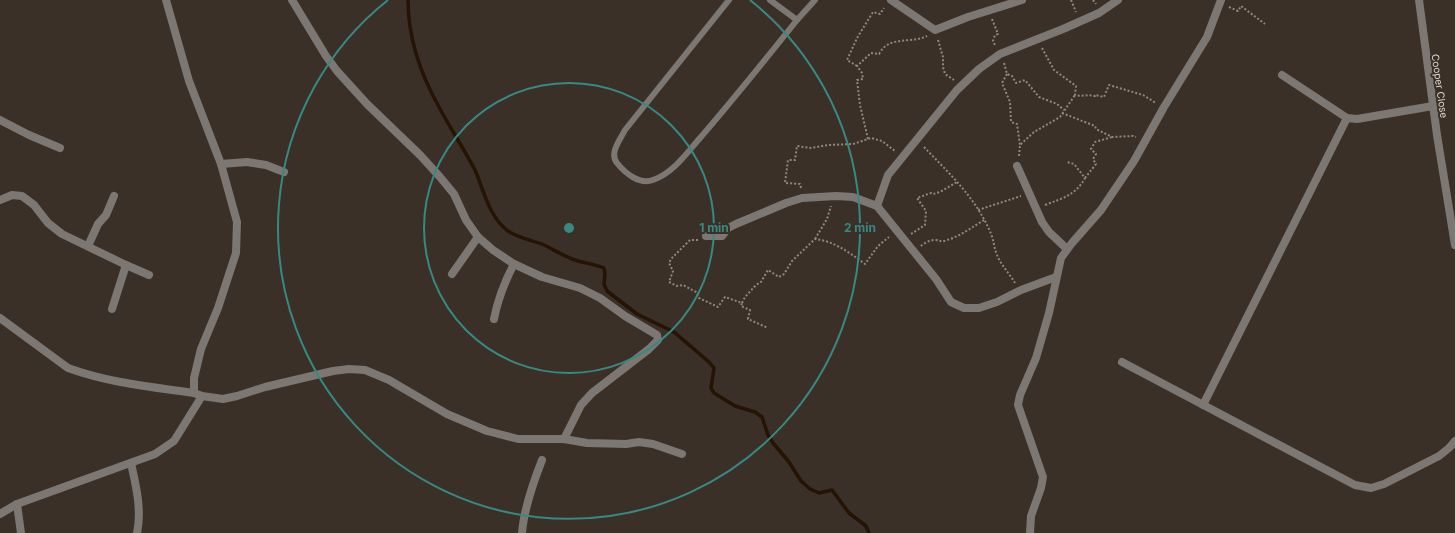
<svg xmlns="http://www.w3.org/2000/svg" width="1455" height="533" viewBox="0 0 1455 533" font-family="Inter,sans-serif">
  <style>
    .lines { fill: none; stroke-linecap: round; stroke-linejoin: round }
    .stream { stroke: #251304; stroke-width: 3.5 }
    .path { stroke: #8f8780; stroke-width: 2; stroke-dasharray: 2 2; stroke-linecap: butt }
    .lane { stroke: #7c7772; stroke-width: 6 }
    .street { stroke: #7c7772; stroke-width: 8 }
    .ring { fill: none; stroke: #388982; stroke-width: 2 }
    .labels { text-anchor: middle; stroke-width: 4; stroke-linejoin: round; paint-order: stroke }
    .street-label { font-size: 10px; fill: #ddd7d1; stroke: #3a3028 }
    .centre { fill: #388982; stroke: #3a3028; stroke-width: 2 }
    .ring-label { font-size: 12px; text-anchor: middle; font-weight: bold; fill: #388982; stroke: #3a3028; stroke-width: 4; stroke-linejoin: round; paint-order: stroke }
  </style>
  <rect width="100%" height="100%" fill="#3a3028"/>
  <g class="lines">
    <path class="stream" d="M408 0C408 37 421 75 439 107 450 128 464 149 475 170 484 191 489 217 508 231 518 238 530 240 542 244 553 249 563 256 575 260 584 263 594 264 604 268L605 274 604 284 607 291 637 314 674 332 709 362 714 368 711 388 714 393 735 406 755 412 762 417 768 435 773 443 789 462 801 481 810 489 819 493 832 490 849 513 866 526 869 533"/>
    <g class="path">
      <path d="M1071 0 1076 12"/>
      <path d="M1093 0 1096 4"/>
      <path d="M1229 7 1238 11 1241 6 1265 24"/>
      <path d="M992 19 998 34 995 35 993 41 995 45"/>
      <path d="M938 40 943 57V67L945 74 954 80"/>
      <path d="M1042 48 1054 70 1076 86 1075 95C1082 97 1087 94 1095 96V95L1104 97 1109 85 1143 95 1156 103"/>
      <path d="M1004 63 1007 74 1012 76 1016 83 1025 80 1039 97 1057 104 1064 110"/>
      <path d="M857 66 847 60 857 38 873 12 880 14 884 8"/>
      <path d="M1007 74 1002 83 1010 102 1011 122 1017 124 1020 145"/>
      <path d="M1062 113 1095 126 1096 129 1112 137 1133 136 1136 137"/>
      <path d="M868 139 860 105 857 80 863 79 862 73 857 66 871 53 879 54C889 35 911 44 927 36"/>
      <path d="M924 147C943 167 963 186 978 209 984 219 990 229 993 240 994 245 995 250 997 255 1001 265 1009 273 1015 283"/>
      <path d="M1019 156 1020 145 1034 132 1060 117 1075 95"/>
      <path d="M1085 178 1096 164 1093 159 1096 154 1091 149 1095 142 1112 137"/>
      <path d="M801 188 800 184 785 183 788 160H795L797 146 811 148 828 145 853 144 871 138 882 141 895 151"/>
      <path d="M1045 205C1063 198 1076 195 1085 178L1074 164 1067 162"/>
      <path d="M978 210 1021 196"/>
      <path d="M911 234 925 225 926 211 917 198 931 193 933 194 940 192 957 182"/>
      <path d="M815 239 827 219 831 206"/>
      <path d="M698 240H690L671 259 669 263 673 271 669 282 677 286 683 285 696 292 699 298 718 307 725 297 742 303 741 306 750 310 748 319 768 328"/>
      <path d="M921 246C924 243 930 240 935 240 939 240 941 242 944 241 959 237 971 228 984 220"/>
      <path d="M742 303 745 297 756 285 761 282 768 270 779 277 784 274 792 261 815 239C834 241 850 253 865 264L878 246 889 237"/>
    </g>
    <g class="lane">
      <path d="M729 0 625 130C620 140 609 153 617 163 625 173 639 185 653 180 673 173 687 153 700 138 733 100 765 60 797 20"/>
      <path d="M770 0 797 20 815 0"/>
    </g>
    <g class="street">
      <path d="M166 0 189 81 221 164 237 222 236 253 218 308 201 349 194 378V393L202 396 223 399 237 396 265 387 333 371 349 369 365 370 389 380 447 414 487 431 518 439H564L587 443 626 444 639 442 653 444 682 454"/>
      <path d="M292 0 326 56 337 71 367 104 420 155 440 177 454 194 466 220 478 237 493 250 514 264 542 277 580 288 600 298 625 316 657 335 658 340 649 349 592 393 581 405 564 439"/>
      <path d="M891 0 935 30 968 17 1022 0"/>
      <path d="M1419 0 1437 135 1455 245"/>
      <path d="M1282 75 1347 118 1357 119 1433 106"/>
      <path d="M0 120 29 135 60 148"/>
      <path d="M221 164 247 162 266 165 284 172"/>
      <path d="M1017 166 1042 222 1049 232 1067 249"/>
      <path d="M0 200 12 195 22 196 34 205 48 223 62 234 126 265 149 275"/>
      <path d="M706 236H722L728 228 736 224 786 203 802 198 836 196 853 197 877 206"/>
      <path d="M88 246 98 224 106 215 114 196"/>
      <path d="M452 274 478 237"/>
      <path d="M1056 277 1021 290 997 302 979 308H964L951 302 936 279 877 206 888 175 957 90 979 69 1000 54 1063 29 1099 13 1118 0"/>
      <path d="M112 309 126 265"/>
      <path d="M0 318 68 368C109 383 152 387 194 393"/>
      <path d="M494 319C498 298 504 283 514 264"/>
      <path d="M1122 362 1355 485 1371 488 1384 484 1439 456 1449 448 1455 441"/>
      <path d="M1203 405 1347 118"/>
      <path d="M131 463C136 486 142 510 137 533"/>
      <path d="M17 504 21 533"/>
      <path d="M0 514 17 504 155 454 174 441 202 396"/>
      <path d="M522 533C524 508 533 483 542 460"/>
      <path d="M1030 533 1031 516 1041 488 1043 477 1018 405 1020 395 1036 358 1049 313 1061 258 1072 243 1101 210 1134 161 1164 107 1207 37 1221 0"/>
    </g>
  </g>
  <g class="ring">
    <circle cx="569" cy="228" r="145"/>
    <path d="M750 0A291 291 0 1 1 388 0"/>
  </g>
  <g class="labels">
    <g class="street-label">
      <text transform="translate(1440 86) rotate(82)" y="4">Cooper Close</text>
    </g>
  </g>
  <circle cx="569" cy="228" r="6" class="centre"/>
  <g class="ring-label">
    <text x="714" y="232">1 min</text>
    <text x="860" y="232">2 min</text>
  </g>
</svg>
